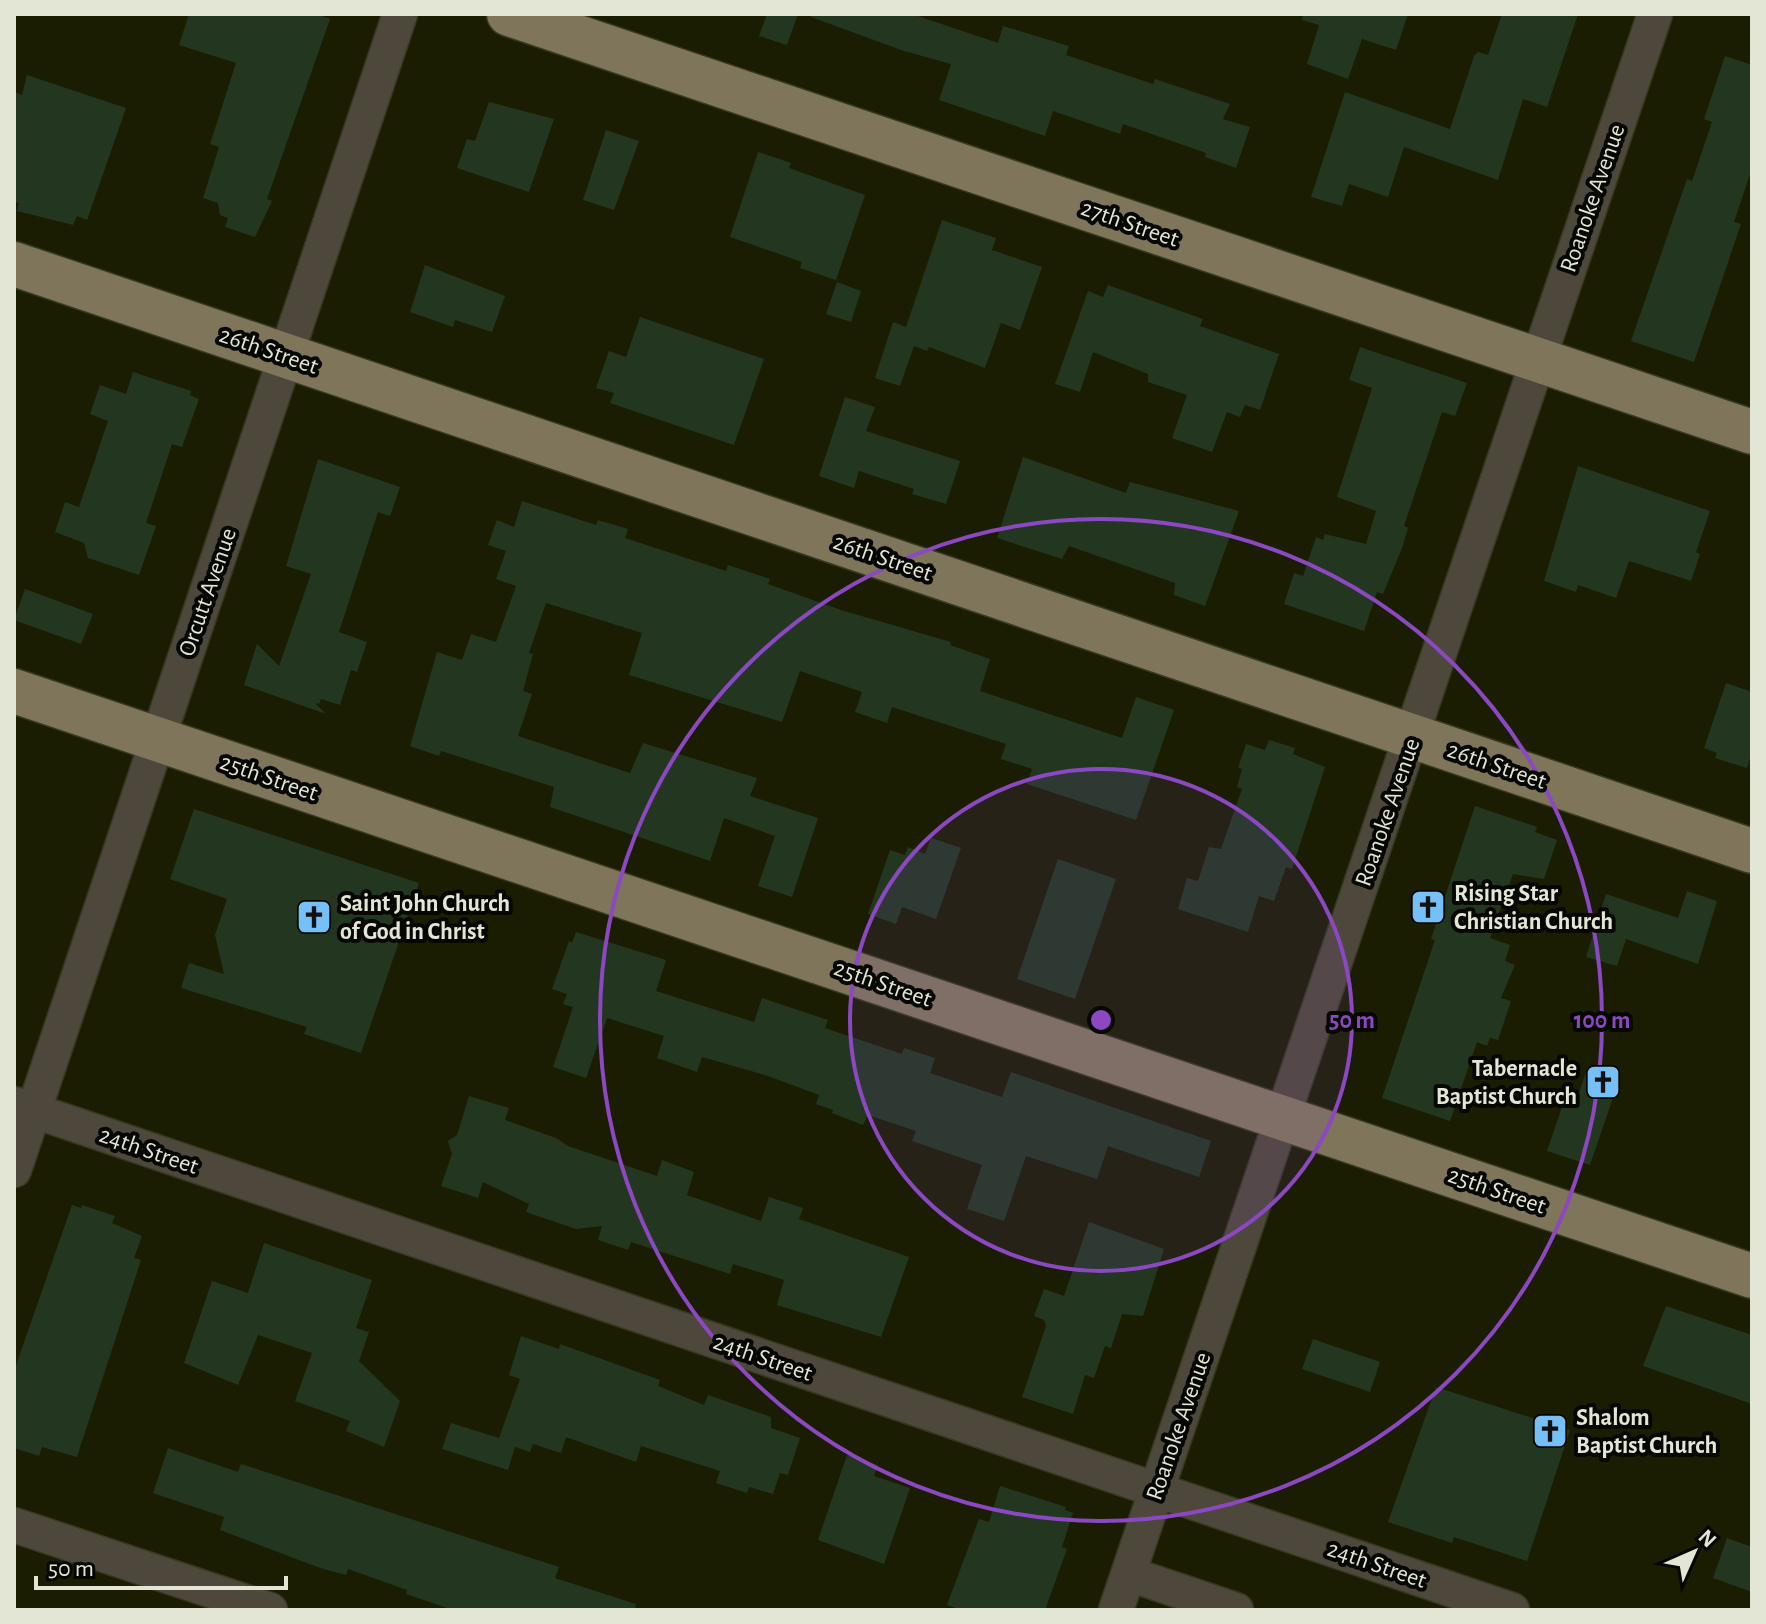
<svg xmlns="http://www.w3.org/2000/svg" width="1766" height="1624" viewBox="0 0 1766 1624" font-family="'Alegreya Sans',sans-serif">
  <style>
    .building { fill: #233720 }
    .lines { fill: none; stroke-linecap: round; stroke-linejoin: round }
    .minor-casing { stroke: #36391f; stroke-width: 37 }
    .major-casing { stroke: #36391f; stroke-width: 47 }
    .minor { stroke: #4d483b; stroke-width: 34 }
    .major { stroke: #7e755a; stroke-width: 44 }
    .ring { fill: none; stroke: #8b48c2; stroke-width: 4 }
    .labels { text-anchor: middle; stroke-width: 8; stroke-linejoin: round; paint-order: stroke }
    .street-label { font-size: 24px; fill: #e3e6d4; stroke: #060701 }
    .poi-label { font-size: 24px; font-weight: bold; fill: #e3e6d4; stroke: #060701; text-anchor: start }
    .centre { fill: #8b48c2; stroke: #060701; stroke-width: 4 }
    .ring-label { font-size: 24px; text-anchor: middle; font-weight: bold; fill: #8b48c2; stroke: #060701; stroke-width: 8; stroke-linejoin: round; paint-order: stroke }
  </style>
  <rect width="100%" height="100%" fill="#1a1d01"/>
  <g class="building">
    <path d="M189 14H316L330 19 267 199 272 201 255 237 225 227 228 218 220 215 218 203 203 198 219 147 210 144 236 63 179 45Z"/>
    <path d="M767 14H798L787 45 759 36Z"/>
    <path d="M812 14H912L998 43 1003 26 1069 46 1066 55 1153 84 1155 79 1230 104 1223 119 1250 127 1236 168 1205 157 1206 153 1123 124 1120 134 1053 111 1045 136 939 100 951 64 904 51 811 17Z"/>
    <path d="M1303 14H1408L1396 50 1362 39 1348 79 1307 64 1319 25 1302 20Z"/>
    <path d="M1502 14H1578L1547 107 1523 99 1498 180 1404 147 1388 197 1349 184 1342 206 1311 197 1345 92 1450 129 1474 56 1478 52 1488 55Z"/>
    <path d="M1725 56 1752 65V168L1734 222 1741 224 1694 362 1631 341 1687 179 1692 181 1712 122 1704 119Z"/>
    <path d="M27 75 126 108 87 220 77 216 73 225 17 211 19 203 14 202V92L22 95Z"/>
    <path d="M489 102 554 119 529 192 457 168 467 139 475 141Z"/>
    <path d="M606 130 639 141 614 210 583 200Z"/>
    <path d="M758 152 791 163 789 168 865 195 836 280 800 268 802 262 730 237Z"/>
    <path d="M942 220 996 238 992 250 1042 267 1020 330 1001 323 985 368 929 347 927 351 914 346 900 386 875 378 893 322 906 327Z"/>
    <path d="M425 265 505 296 492 332 455 320 453 327 410 312Z"/>
    <path d="M837 282 861 291 851 322 826 314Z"/>
    <path d="M1108 285 1203 319 1200 326 1279 354 1260 410 1245 405 1240 417 1227 412 1212 452 1172 438 1187 395 1148 382V374L1093 352 1080 392 1055 384 1088 291 1103 297Z"/>
    <path d="M640 317 764 359 734 445 610 403 614 393 596 388 609 351 626 357Z"/>
    <path d="M1360 347 1467 383 1455 416 1442 412 1404 526 1408 528 1402 548 1383 594 1377 592 1364 631 1284 604 1294 573 1303 576 1316 537 1323 540 1325 534 1366 544 1376 511 1337 497 1372 388 1349 380Z"/>
    <path d="M133 372 191 391 190 395 199 399 182 447 172 444 146 523 156 526 139 575 88 558 84 543 55 532 65 502 79 507 108 421 90 414 100 385 126 394Z"/>
    <path d="M845 397 875 407 866 431 960 461 946 504 912 494 914 489 859 471 854 488 819 476Z"/>
    <path d="M1023 457 1126 493 1130 482 1239 511 1205 606 1174 595 1175 583 1069 546 1062 559 997 538Z"/>
    <path d="M318 459 400 487 390 516 378 512 339 632 367 642 357 672 351 670 340 705 321 699 319 704 315 703 326 714 244 685 257 644 279 666 311 574 286 566Z"/>
    <path d="M1578 466 1710 511 1696 552 1700 554 1691 581 1629 561 1616 598 1578 585 1576 592 1544 581Z"/>
    <path d="M522 501 596 525 598 520 628 529 625 538 726 571 728 565 770 579 768 584 841 610 951 642 950 645 990 659 980 691 1122 738 1136 697 1174 710 1136 820 1027 784 1032 769 1001 759 1006 744 892 707 887 723 855 712 862 692 800 671 782 722 629 675 642 633 546 603 529 653 533 654 523 691 532 694 518 736 630 773 643 743 757 778 750 796 818 818 792 897 758 886 775 836 724 818 710 861 550 807 554 787 441 751 439 756 410 746 437 652 462 660 471 634 496 642 516 586 496 579 506 551 488 545 497 520 514 527Z"/>
    <path d="M25 589 93 614 81 644 14 620Z"/>
    <path d="M1726 683 1752 692V751L1747 768 1715 758 1717 753 1704 748Z"/>
    <path d="M1269 740 1295 748 1293 754 1325 767 1292 869 1286 867 1274 901 1259 896 1248 932 1178 909 1187 878 1198 881 1209 847 1221 849 1242 789 1237 787 1242 769 1238 768 1246 744 1265 750Z"/>
    <path d="M1475 806 1537 827 1535 832 1557 840 1544 879 1513 874 1490 938 1510 945 1505 961 1515 965 1501 998 1511 1001 1498 1040 1490 1038 1487 1046 1477 1042 1450 1121 1382 1098 1435 940 1431 939Z"/>
    <path d="M194 809 419 883 361 1053 304 1034 307 1027 181 988 189 963 224 974 215 935 227 899 170 879Z"/>
    <path d="M931 838 961 848 936 919 902 907 896 924 868 914 890 850 905 855 908 847 925 854Z"/>
    <path d="M1058 859 1116 879 1075 999 1017 979Z"/>
    <path d="M1687 891 1717 901 1698 964 1626 939 1617 966 1586 957 1606 894 1678 918Z"/>
    <path d="M576 932 666 960 656 991 754 1022 762 998 828 1020 825 1028 902 1054 904 1048 935 1058 930 1073 1002 1097 1011 1072 1211 1141 1199 1177 1108 1146 1097 1179 1026 1156 1004 1221 967 1209 982 1165 912 1141 916 1131 868 1115 863 1125 832 1113 833 1110 816 1104 819 1095 768 1076 702 1057 697 1072 657 1058 664 1036 607 1018 586 1078 553 1067 573 1007 563 1004 567 994 552 989 569 941 572 943Z"/>
    <path d="M1587 1069 1619 1080 1590 1165 1547 1151 1568 1089 1579 1093Z"/>
    <path d="M469 1096 509 1108 505 1120 556 1138 568 1146 657 1176 662 1160 694 1172 687 1195 761 1221 769 1197 803 1208 799 1219 909 1257 881 1337 777 1305 784 1280 733 1264 730 1274 631 1242 628 1250 598 1240 602 1226 576 1229 526 1212 529 1204 483 1182 478 1198 441 1186 452 1154 448 1141 457 1135Z"/>
    <path d="M72 1205 81 1208 82 1205 115 1216 112 1223 142 1236 134 1258 141 1260 77 1457 42 1447 39 1456 14 1448V1371Z"/>
    <path d="M1089 1222 1164 1249 1143 1316 1122 1314 1111 1348 1105 1346 1094 1378 1085 1375 1073 1414 1022 1397 1046 1326 1044 1320 1034 1316 1044 1289 1064 1296Z"/>
    <path d="M264 1243 372 1280 356 1328 369 1332 359 1361 400 1401 384 1447 346 1431 350 1421 295 1401 312 1353 258 1335 238 1385 184 1363 212 1281 248 1293Z"/>
    <path d="M1666 1306 1752 1335V1404L1643 1366Z"/>
    <path d="M521 1336 559 1349 560 1344 660 1380 658 1386 704 1405 708 1395 771 1417V1428L800 1438 788 1475 780 1473 773 1494 749 1487 747 1493 716 1483 720 1471 641 1446 636 1462 566 1437 561 1453 533 1444 530 1452 515 1447 508 1470 442 1449 451 1423 499 1438 520 1379 509 1375Z"/>
    <path d="M1313 1339 1380 1362 1370 1392 1302 1369Z"/>
    <path d="M1436 1387 1570 1430 1527 1561 1454 1537 1452 1543 1388 1522Z"/>
    <path d="M168 1448 238 1472 241 1464 559 1567 555 1578 636 1604 635 1610H453L406 1594 407 1590 348 1569 346 1575 320 1568 220 1530 224 1517 153 1493Z"/>
    <path d="M847 1455 878 1465 874 1476 910 1488 884 1564 818 1540Z"/>
    <path d="M1000 1486 1066 1507 1065 1510 1073 1513 1062 1547 1067 1549 1045 1610H961L947 1605 979 1519 989 1522Z"/>
    <path d="M1727 1538 1752 1547V1592L1713 1578Z"/>
  </g>
  <g class="lines">
    <g class="minor-casing">
      <g id="minor">
        <path d="M14 1104 1512 1610"/>
        <path d="M14 1170 400 14"/>
        <path d="M14 1525 270 1610"/>
        <path d="M1129 1574 1236 1610"/>
        <path d="M1116 1610 1655 14"/>
      </g>
    </g>
    <g class="major-casing">
      <g id="major">
        <path d="M509 14 1752 432"/>
        <path d="M14 264 1752 851"/>
        <path d="M14 691 1752 1276"/>
      </g>
    </g>
    <use href="#minor" class="minor"/>
    <use href="#major" class="major"/>
  </g>
  <circle cx="1101" cy="1020" r="251" fill="#8b48c2" fill-opacity=".12"/>
  <g class="ring">
    <circle cx="1101" cy="1020" r="251"/>
    <circle cx="1101" cy="1020" r="501"/>
  </g>
  <defs>
    <g id="church-square" transform="scale(1.8)"><rect x="-9" y="-9" width="18" height="18" rx="4" fill="#76c0f7" stroke="#060701"/><path d="M-1.2-6h2.4v3.5h3.3v2.4h-3.3V6h-2.4V-.1h-3.3v-2.4h3.3Z" fill="#111"/></g>
  </defs>
  <g fill-rule="evenodd">
    <use href="#church-square" x="1428" y="907"/>
    <use href="#church-square" x="314" y="917"/>
    <use href="#church-square" x="1603" y="1082"/>
    <use href="#church-square" x="1550" y="1431"/>
  </g>
  <g class="labels">
    <g class="street-label">
      <text transform="translate(1592 198) rotate(-71)" y="8">Roanoke Avenue</text>
      <text transform="translate(1130 223) rotate(19)" y="8">27th Street</text>
      <text transform="translate(269 350) rotate(19)" y="8">26th Street</text>
      <text transform="translate(883 557) rotate(19)" y="8">26th Street</text>
      <text transform="translate(207 592) rotate(-71)" y="8">Orcutt Avenue</text>
      <text transform="translate(1497 765) rotate(19)" y="8">26th Street</text>
      <text transform="translate(269 777) rotate(19)" y="8">25th Street</text>
      <text transform="translate(1387 812) rotate(-71)" y="8">Roanoke Avenue</text>
      <text transform="translate(883 983) rotate(19)" y="8">25th Street</text>
      <text transform="translate(149 1150) rotate(19)" y="8">24th Street</text>
      <text transform="translate(1497 1190) rotate(19)" y="8">25th Street</text>
      <text transform="translate(763 1357) rotate(19)" y="8">24th Street</text>
      <text transform="translate(1178 1426) rotate(-71)" y="8">Roanoke Avenue</text>
      <text transform="translate(1377 1564) rotate(19)" y="8">24th Street</text>
    </g>
    <g class="poi-label">
      <text x="1454" y="901">Rising Star<tspan x="1454" dy="28">Christian Church</tspan></text>
      <text x="340" y="911">Saint John Church<tspan x="340" dy="28">of God in Christ</tspan></text>
      <text x="1577" y="1076" text-anchor="end">Tabernacle<tspan x="1577" dy="28">Baptist Church</tspan></text>
      <text x="1576" y="1425">Shalom<tspan x="1576" dy="28">Baptist Church</tspan></text>
    </g>
  </g>
  <circle cx="1101" cy="1020" r="12" class="centre"/>
  <g class="ring-label">
    <text x="1352" y="1028">50 m</text>
    <text x="1602" y="1028">100 m</text>
  </g>
  <rect width="1766" height="1624" fill="none" stroke="#e3e6d4" stroke-width="32"/>
  <g transform="translate(1694 1552) rotate(45)" stroke="#060701" stroke-width="6" paint-order="stroke">
  <path d="M0-6L14 30L0 20L-14 30Z" fill="#e3e6d4"/>
  <text y="-12" font-size="22" font-weight="bold" text-anchor="middle" fill="#e3e6d4">N</text>
  </g>
  <path d="M36 1576v12h250v-12" fill="none" stroke="#e3e6d4" stroke-width="4"/>
  <text x="48" y="1576" font-size="24" fill="#e3e6d4" stroke="#060701" stroke-width="6" paint-order="stroke">50 m</text>
</svg>
